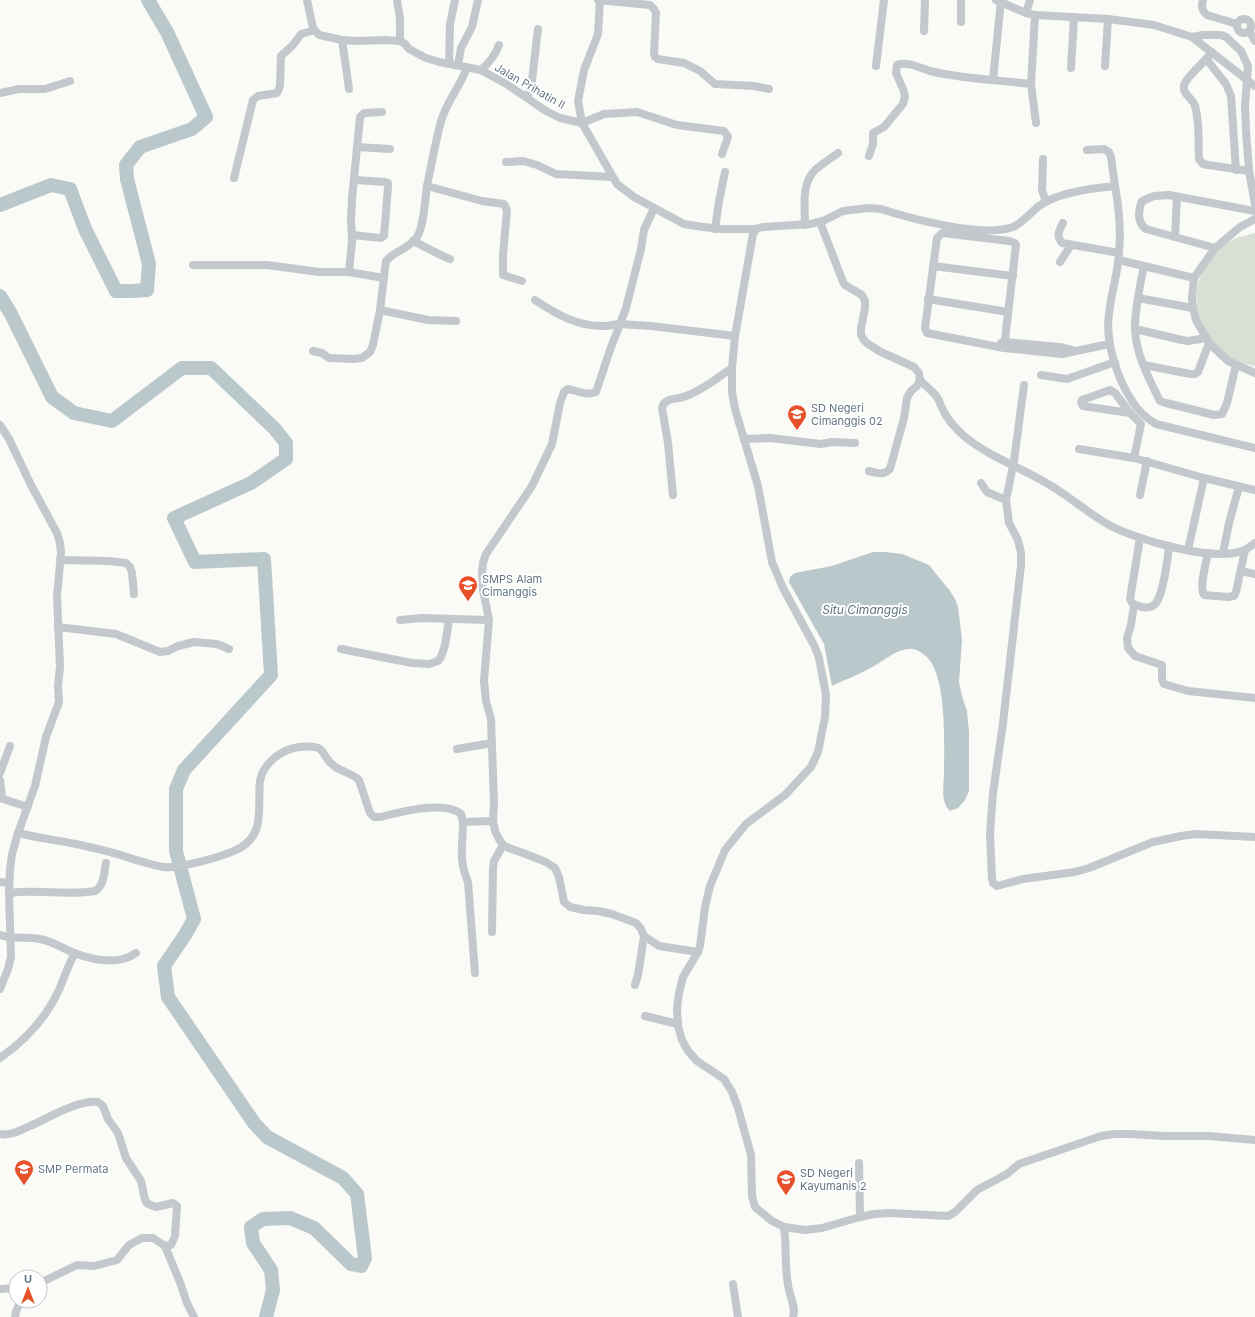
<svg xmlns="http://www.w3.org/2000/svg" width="1255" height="1317" viewBox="0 0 1255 1317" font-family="Inter,sans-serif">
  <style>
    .green { fill: #dadfd6 }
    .water { fill: #bac7cb }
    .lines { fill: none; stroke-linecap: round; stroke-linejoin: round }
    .river { stroke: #bac7cb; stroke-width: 14 }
    .street { stroke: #c3c8cc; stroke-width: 8 }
    .labels { text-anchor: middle; stroke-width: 4; stroke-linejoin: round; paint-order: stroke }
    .street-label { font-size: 11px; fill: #647683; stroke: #fff }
    .poi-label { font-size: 11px; fill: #647683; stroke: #fff; text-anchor: start }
    .water-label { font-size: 12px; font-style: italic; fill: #5f767c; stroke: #fff }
  </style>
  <rect width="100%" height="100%" fill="#fafaf7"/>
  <path class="green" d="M1255 233V366C1246 364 1237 362 1229 357 1184 328 1186 263 1234 239 1241 236 1248 235 1255 233Z"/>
  <path class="water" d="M873 552H886L902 554 929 565 950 591 955 599 958 607 962 640 959 682 962 696 967 711 969 732V791L965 800 958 808 950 811C940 802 944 786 944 773 944 746 948 669 923 654 919 651 914 648 909 649 895 650 885 660 874 666 861 674 846 679 832 686L824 644 789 582 790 577 795 573 832 566Z"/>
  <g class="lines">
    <g class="river">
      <path d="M0 205 51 185 70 189 85 229 116 291H131L147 290 149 264 127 179 126 165 140 147 192 129 206 117 167 32 148 0"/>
      <path d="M0 296 11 314 52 397 74 413 112 421 182 368H211L275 429 286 443V459L251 483 174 518 195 562 264 559 271 675 184 770 176 789V851L194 919 185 935 164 966 168 997 254 1123 267 1137 343 1178 357 1194 365 1258 361 1266 351 1264 314 1228 290 1218 263 1219 251 1227 253 1243 271 1270 273 1290 266 1317"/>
    </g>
    <g class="street">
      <path d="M307 0 313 28 319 35 342 40 356 41 385 40 400 41 405 44 409 49 426 58 439 62 481 70 508 85 546 111 560 118 582 123 604 114 637 112 677 125 724 131 728 137 722 154"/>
      <path d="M397 0 400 19V41"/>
      <path d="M598 0 650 5 654 9 656 13 654 53 655 57 658 59 684 63 700 71 715 84 754 86 769 89"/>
      <path d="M600 0 598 34 584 70 578 101 582 123 617 184 634 197 684 224 703 227 722 229H756L763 227 811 224 825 220 843 211 868 208 881 209C912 219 983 238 1013 227 1024 222 1030 213 1039 206 1058 192 1093 188 1115 186 1119 208 1121 232 1119 253 1118 274 1111 293 1109 314 1105 341 1117 378 1132 401 1138 411 1146 418 1156 424L1255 448"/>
      <path d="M996 0 1026 13 1035 15 1108 19 1154 25 1192 37 1255 86"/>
      <path d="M1203 0C1201 6 1202 11 1207 15L1237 24"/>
      <path d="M1026 13 1030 0"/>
      <path d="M1035 15 1031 84 1036 123"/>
      <circle cx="1244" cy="26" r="7"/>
      <path d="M961 22V0"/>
      <path d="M924 31 925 0"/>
      <path d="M1249 31 1255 41"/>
      <path d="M1192 37 1203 35H1221L1226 37 1241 51 1248 66 1245 106 1246 130 1249 171 1255 204"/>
      <path d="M342 40 349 89"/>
      <path d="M1212 52C1206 61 1187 76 1184 85 1182 95 1193 98 1195 106 1200 123 1198 142 1199 159L1203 164 1208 165 1249 171"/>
      <path d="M1207 60 1226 84 1231 96 1236 170"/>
      <path d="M449 64 450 24 455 0"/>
      <path d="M458 65 461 48 472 27 478 0"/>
      <path d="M876 66 884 0"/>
      <path d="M1105 66 1108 19"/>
      <path d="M1071 68 1074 17"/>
      <path d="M481 70C489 63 495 56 499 45"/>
      <path d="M993 80 1001 0"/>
      <path d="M0 93 19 89H45L70 81"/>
      <path d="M527 97 532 80 538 29"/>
      <path d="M357 147 390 149"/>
      <path d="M1087 150 1104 149 1109 152 1111 157 1115 186"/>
      <path d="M869 156 873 144V133L884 127 903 104 905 96 903 89 896 73 897 65C907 61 920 68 930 71 963 79 998 80 1031 84"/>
      <path d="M1043 159 1042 190 1046 202"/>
      <path d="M506 162 523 161 537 165 556 174 612 177"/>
      <path d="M234 178 253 100 258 96 277 93 280 86 281 56 293 45 301 34 312 31 313 28"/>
      <path d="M427 186 482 201 504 204 507 210 503 255V275L522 281"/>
      <path d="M1255 219 1240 227 1215 248 1194 278 1192 298 1193 308 1196 320 1209 343 1228 361 1255 373"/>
      <path d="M820 222 843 282 845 285 862 295 865 301V308L861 328V335L864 340 868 344 881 352 914 367 919 373 920 380 917 386 911 391 907 398 904 418 890 469C883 476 878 473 869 471"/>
      <path d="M1063 223C1059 230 1056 236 1062 243L1119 253"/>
      <path d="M805 225C805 207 801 184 815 170 822 164 831 158 838 153"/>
      <path d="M715 229 719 201 725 172"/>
      <path d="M756 229 753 234 735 336 732 368V392L735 409 758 486 772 562 783 588 815 647 819 658 826 695 825 717 818 752 811 767 785 795 746 824 725 850 710 886 705 907 700 946 698 952 683 977 679 993 677 1009 678 1026 682 1040 688 1051 697 1061 724 1079 732 1092 738 1108 751 1155 752 1196 755 1207 772 1221 784 1227 805 1230 822 1228 860 1217 874 1214 890 1213 948 1216 955 1212 977 1190 1007 1174 1019 1164 1101 1136 1114 1134H1130L1164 1136H1209L1255 1140"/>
      <path d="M352 235 381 238 384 236 388 187V183L385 182 354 180"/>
      <path d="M1175 237 1177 197"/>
      <path d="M413 241C426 247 437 254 450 259"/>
      <path d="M1215 248 1146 229C1137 222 1138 211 1142 201L1154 196 1169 195 1255 211"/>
      <path d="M1119 260 1194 278"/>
      <path d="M1060 262 1071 245"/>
      <path d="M193 265H267L319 272H349L384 278"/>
      <path d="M933 266 1013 276"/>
      <path d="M1144 266C1140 286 1135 307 1135 328 1135 352 1149 379 1160 401L1166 403 1214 415 1222 414 1227 403 1236 365"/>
      <path d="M349 272 352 241 351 218 352 199 360 117 364 113 382 112"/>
      <path d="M1138 298 1193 308"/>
      <path d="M928 299 1008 312"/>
      <path d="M535 300C556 314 578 327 605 326 610 326 615 324 620 324L626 308 641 249 644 230 654 208"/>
      <path d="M380 310 428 320 456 321"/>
      <path d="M1135 329 1182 340 1188 341 1206 338"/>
      <path d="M1001 343 1005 342 1060 347 1072 350"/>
      <path d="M1004 348 1016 245 1015 243 1009 241 943 233 941 234 937 238 925 328 927 333 1004 348 1062 354 1109 344"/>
      <path d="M313 351 322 353 329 358 353 359 362 358 370 352 373 345 380 310 386 261C394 251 409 249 417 237 424 226 425 199 427 186 431 166 435 145 440 125 445 103 460 88 467 67"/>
      <path d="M1144 365 1190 374H1195L1198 372 1209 343"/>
      <path d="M1041 375 1067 379 1115 362"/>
      <path d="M920 380C925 386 932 390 937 397 939 400 940 404 942 408 947 419 955 428 964 436 988 456 1017 466 1043 481 1067 494 1086 512 1109 525 1137 540 1215 563 1245 550 1248 548 1252 545 1255 543"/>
      <path d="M1024 385 1014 461 1006 500 1009 523 1018 540 1021 553V565L1003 723 993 793 990 834 992 879 993 883 997 886 1023 879 1075 872 1089 868 1153 842 1181 836 1196 834 1255 837"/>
      <path d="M1130 413 1083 406 1081 402 1082 400 1110 390 1115 393 1130 413 1141 424 1134 458"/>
      <path d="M0 425 9 439 31 485 57 533 60 543 61 553 57 596 60 667 58 686 59 702 46 737 35 786 18 833 12 854 10 870 9 893 11 957 8 969 0 989"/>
      <path d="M744 439 770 438 821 444 832 442 855 443"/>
      <path d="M1079 449 1134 458 1204 478 1255 490"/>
      <path d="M981 483 987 492 1006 500"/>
      <path d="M673 495 668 443 662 408C664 397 677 400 686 396 703 390 717 378 732 368"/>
      <path d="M1140 495 1147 461"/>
      <path d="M1140 538 1130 599C1132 605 1136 605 1142 607 1147 608 1152 608 1156 603 1163 594 1168 558 1169 546"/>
      <path d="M1188 550 1204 478"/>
      <path d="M1208 553C1206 563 1199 587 1204 595L1228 597 1234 596 1236 592 1245 550"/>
      <path d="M1223 553 1229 523 1239 487"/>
      <path d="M60 560 109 561 126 563 130 567 132 573 134 594"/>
      <path d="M1241 571 1255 574"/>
      <path d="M1134 605 1131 625 1127 638 1128 648 1135 656 1162 665V679L1164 684 1188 691 1255 698"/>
      <path d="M400 620 422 618 489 620"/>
      <path d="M58 627 116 634 160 652 168 651 178 646 194 642 217 644 229 649"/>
      <path d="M341 649 412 663 429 664 438 661 441 657 445 645 449 620"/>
      <path d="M457 749 492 743"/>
      <path d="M0 773 10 746"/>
      <path d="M0 780 2 798"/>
      <path d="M0 798 28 807"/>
      <path d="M18 833C42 839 66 841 89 847 105 850 121 855 136 860 145 862 154 866 163 867 178 869 221 857 236 850 267 836 257 807 260 781 263 763 282 749 299 747 305 747 314 745 320 749 324 752 327 761 333 765 341 772 352 773 359 780L370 813 374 817H381C399 812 446 800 461 814L463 822"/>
      <path d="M0 882 9 883"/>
      <path d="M9 893C39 889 66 896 95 891 104 887 104 872 106 863"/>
      <path d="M492 932 493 868 494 861 503 845"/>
      <path d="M0 935C13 940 26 936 40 939 52 941 62 948 74 953 93 960 118 966 136 953"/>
      <path d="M698 952 659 946 644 936 641 929 636 923 612 914 598 911 584 910 570 907 564 902 559 877 555 868 546 862 523 853 509 848 503 845 499 839 495 831 493 821 494 803 491 719 486 701 484 681 489 620 483 590 482 572 483 563 486 554 532 486 552 444 560 403 564 392 568 389C579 391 586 396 596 392L610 350 620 324 651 326 735 336"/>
      <path d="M475 973 468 882C458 858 463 846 463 822L493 821"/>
      <path d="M635 985 638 975 644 936"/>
      <path d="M645 1016 678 1024"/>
      <path d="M0 1058C26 1040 46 1018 59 990 64 978 68 965 75 953"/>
      <path d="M0 1134C11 1136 20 1130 30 1126 48 1118 78 1100 98 1102L103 1106 108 1119 118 1133 126 1158 141 1181 145 1200 148 1204 156 1207 173 1203 177 1206 175 1236 171 1245 165 1246 153 1238H142L129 1245 117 1260 94 1266 77 1265 40 1283"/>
      <path d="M859 1163 860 1217"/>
      <path d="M784 1227C787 1248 784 1269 789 1290 791 1300 796 1307 793 1317"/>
      <path d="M165 1246 181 1285 187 1303 194 1317"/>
      <path d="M733 1284 738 1317"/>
      <path d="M0 1289 16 1288"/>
      <path d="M15 1317C15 1310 19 1307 20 1301"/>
    </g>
  </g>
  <defs>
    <g id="school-pin" transform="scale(1)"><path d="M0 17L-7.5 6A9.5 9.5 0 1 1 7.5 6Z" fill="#e7512a" stroke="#fff"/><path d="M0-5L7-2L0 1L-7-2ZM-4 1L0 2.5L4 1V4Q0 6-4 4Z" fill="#fff"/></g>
  </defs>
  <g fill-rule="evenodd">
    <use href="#school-pin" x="797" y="414"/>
    <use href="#school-pin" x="468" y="585"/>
    <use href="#school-pin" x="24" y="1169"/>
    <use href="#school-pin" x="786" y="1179"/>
  </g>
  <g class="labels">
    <g class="street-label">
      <text transform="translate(530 86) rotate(30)" y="4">Jalan Prihatin II</text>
    </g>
    <g class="poi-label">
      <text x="811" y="412">SD Negeri<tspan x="811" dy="13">Cimanggis 02</tspan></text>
      <text x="482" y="583">SMPS Alam<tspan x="482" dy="13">Cimanggis</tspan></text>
      <text x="38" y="1173">SMP Permata</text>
      <text x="800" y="1177">SD Negeri<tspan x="800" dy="13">Kayumanis 2</tspan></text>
    </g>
    <g class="water-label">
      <text x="865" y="614">Situ Cimanggis</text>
    </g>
  </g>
  <g transform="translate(28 1289)"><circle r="19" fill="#ffffff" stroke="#c1c8cd"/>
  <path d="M0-3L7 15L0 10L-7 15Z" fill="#e7512a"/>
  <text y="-6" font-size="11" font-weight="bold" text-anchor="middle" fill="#647683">U</text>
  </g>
</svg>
